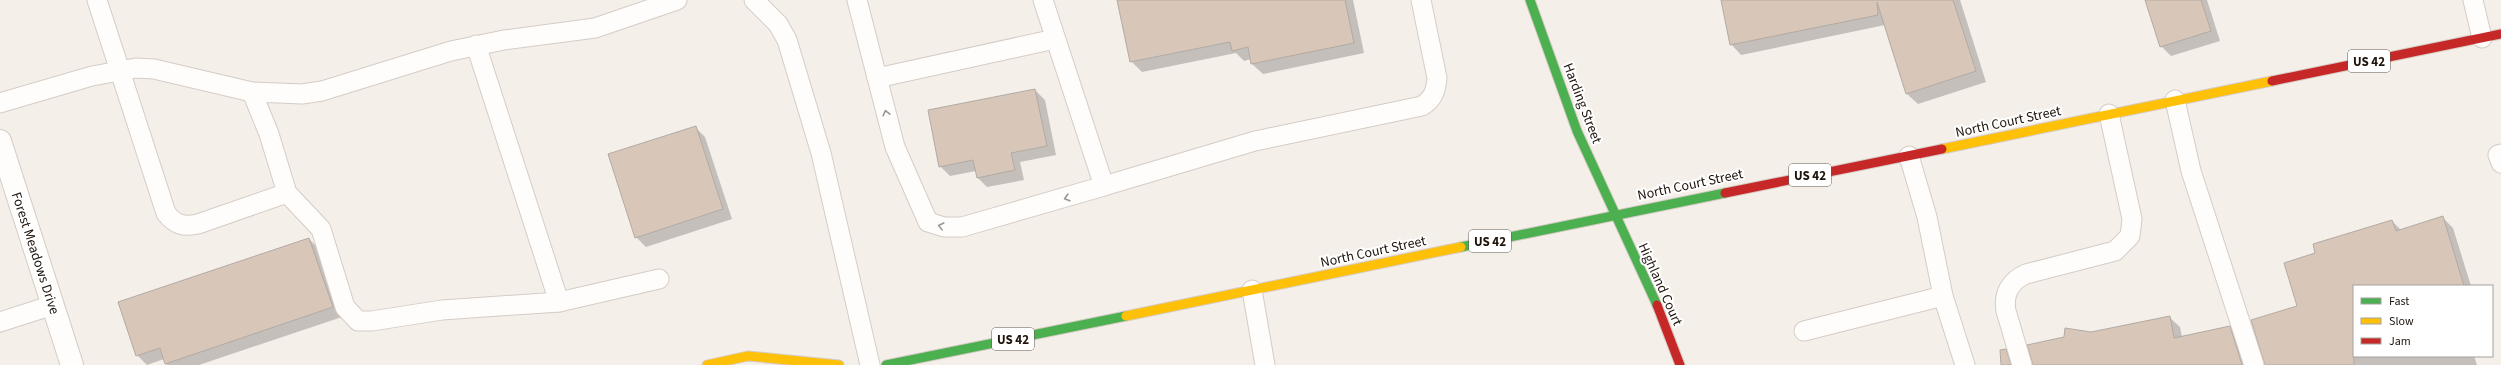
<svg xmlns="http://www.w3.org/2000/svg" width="2501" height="365" viewBox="0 0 2501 365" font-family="'Source Sans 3',sans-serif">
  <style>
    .shadow { fill: #0003 }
    .building { fill: #d8c7b9; stroke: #b2aaa4 }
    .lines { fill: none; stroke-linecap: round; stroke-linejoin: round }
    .lane-casing { stroke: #d5ccc5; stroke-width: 21 }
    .street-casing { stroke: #d5ccc5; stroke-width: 24 }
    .fast-casing { stroke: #d5ccc5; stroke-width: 11 }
    .slow-casing { stroke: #d5ccc5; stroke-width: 11 }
    .jam-casing { stroke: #d5ccc5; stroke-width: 11 }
    .lane { stroke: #fefdfc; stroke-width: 19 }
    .street { stroke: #fefdfc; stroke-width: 22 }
    .fast { stroke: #4caf50; stroke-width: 9 }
    .slow { stroke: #ffc107; stroke-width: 9 }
    .jam { stroke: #c62828; stroke-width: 9 }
    .oneway { stroke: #9a9490 }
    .labels { text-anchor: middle; stroke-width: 4; stroke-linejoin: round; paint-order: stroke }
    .shield { fill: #fff; stroke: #625a55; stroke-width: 1 }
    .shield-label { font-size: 13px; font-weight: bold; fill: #1f140c }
    .street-label { font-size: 14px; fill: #1f140c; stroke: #fff }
  </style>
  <rect width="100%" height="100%" fill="#f5efe9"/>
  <g class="shadow">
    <path d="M1118 0H1353L1364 53 1263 74 1252 64 1251 59 1244 61 1236 53 1142 72 1131 61Z"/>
    <path d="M1722 0H1960L1986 82 1918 104 1907 94 1885 25 1741 55 1731 44Z"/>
    <path d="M2146 0H2207L2220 41 2171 56 2161 46Z"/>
    <path d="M1035 90 1045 100 1056 155 1020 162 1024 180 987 187 977 177 976 171 950 176 940 166Z"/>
    <path d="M695 127 705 137 732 219 646 247 636 237Z"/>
    <path d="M2443 218 2453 228 2471 286H2354V356H2474L2477 365H2265L2298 307 2316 254 2392 221 2402 231Z"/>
    <path d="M309 239 319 249 342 317 199 365H167L164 359 147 365 137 355Z"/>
    <path d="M2169 317 2180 327 2182 337 2230 327 2240 338 2249 365H2044L2091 333Z"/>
  </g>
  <g class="building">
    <path d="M1117 0H1345L1354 43 1251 64 1248 47 1232 51 1230 42 1130 62Z"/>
    <path d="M1721 0H1953L1976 71 1906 94 1877 2 1878 15 1730 45Z"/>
    <path d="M2145 0H2201L2211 31 2160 47Z"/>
    <path d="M1035 89 1047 146 1011 153 1015 170 977 178 973 160 939 167 928 110Z"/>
    <path d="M696 126 723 209 635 238 608 154Z"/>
    <path d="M2443 216 2464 286H2354V365H2265L2251 320 2297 306 2284 263 2315 253 2313 244 2392 220 2396 231Z"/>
    <path d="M309 238 333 307 165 364 160 348 136 356 118 302Z"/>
    <path d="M2170 316 2174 338 2230 326 2242 365H2033L2027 345 2064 337 2065 328 2091 332Z"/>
    <path d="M2006 349 2011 365H2001L2000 350Z"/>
  </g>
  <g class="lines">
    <g class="lane-casing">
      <g id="lane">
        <path d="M97 0 166 213C175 225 184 227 198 224L287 193"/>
        <path d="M754 0 778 24 787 40 821 153 870 365"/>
        <path d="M857 0 895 147 928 222 944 227H962L1104 186"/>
        <path d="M1043 0 1104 186 1255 141 1422 106C1433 99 1436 91 1437 78L1421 0"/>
        <path d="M2473 0 2482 38"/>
        <path d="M476 45 559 302"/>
        <path d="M877 78 1055 39"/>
        <path d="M252 92 269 134 287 193 321 229 345 307 358 321H372L442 310 559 302 659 279"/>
        <path d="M2175 100 2191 171 2254 365"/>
        <path d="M0 103 92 76 136 68 154 69 252 92 302 94 322 91 451 51 504 40 595 28 677 0"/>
        <path d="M2501 154 2498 155 2501 163"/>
        <path d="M1909 156 1927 217 1943 296 1965 365"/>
        <path d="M1252 290 1265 365"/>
        <path d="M0 322 53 305"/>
        <path d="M1804 331 1943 296"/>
        <path d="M2022 365 2006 311C2003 294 2010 281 2026 274L2115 251 2130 236 2132 219 2109 114"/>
      </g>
    </g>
    <g class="street-casing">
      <path id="street" d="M0 141 72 365"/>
    </g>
    <g class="fast-casing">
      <g id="fast">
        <path d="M1530 0 1577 131 1657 305"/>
        <path d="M1461 247 1725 193"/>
        <path d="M886 365 1126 316"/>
      </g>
    </g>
    <g class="slow-casing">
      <g id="slow">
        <path d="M1942 149 2272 81"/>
        <path d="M1126 316 1461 247"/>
        <path d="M707 365 748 356 839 365"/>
      </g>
    </g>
    <g class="jam-casing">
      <g id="jam">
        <path d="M2272 81 2501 34"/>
        <path d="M1725 193 1942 149"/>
        <path d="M1657 305 1680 365"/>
      </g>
    </g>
    <use href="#lane" class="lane"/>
    <use href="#street" class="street"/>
    <use href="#fast" class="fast"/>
    <use href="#slow" class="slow"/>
    <use href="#jam" class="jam"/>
  </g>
  <defs><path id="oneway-chevron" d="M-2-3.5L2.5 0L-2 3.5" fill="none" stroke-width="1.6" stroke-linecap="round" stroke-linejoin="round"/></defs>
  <g class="oneway">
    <use href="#oneway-chevron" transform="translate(886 113) rotate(-104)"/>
    <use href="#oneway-chevron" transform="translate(1067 198) rotate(164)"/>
    <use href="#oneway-chevron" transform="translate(941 226) rotate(-166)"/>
  </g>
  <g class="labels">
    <g class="shield">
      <rect x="2348" y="50" width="42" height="22" rx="3"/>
      <rect x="1789" y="164" width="42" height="22" rx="3"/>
      <rect x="1469" y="230" width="42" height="22" rx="3"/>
      <rect x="992" y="328" width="42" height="22" rx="3"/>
    </g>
    <g class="shield-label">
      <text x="2369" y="66">US 42</text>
      <text x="1810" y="180">US 42</text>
      <text x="1490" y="246">US 42</text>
      <text x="1013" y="344">US 42</text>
    </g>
    <g class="street-label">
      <text transform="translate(1583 103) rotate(69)" y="5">Harding Street</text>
      <text transform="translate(2008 121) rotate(-12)" y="5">North Court Street</text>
      <text transform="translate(1690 184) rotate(-12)" y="5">North Court Street</text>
      <text transform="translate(1373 251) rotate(-12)" y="5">North Court Street</text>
      <text transform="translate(36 253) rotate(72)" y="5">Forest Meadows Drive</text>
      <text transform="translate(1661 284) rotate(66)" y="5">Highland Court</text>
    </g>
  </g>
  <rect x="2353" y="285" width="140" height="72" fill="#ffffff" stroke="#a5a19e"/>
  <rect x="2361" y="298" width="20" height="6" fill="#4caf50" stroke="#a5a19e"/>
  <text x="2389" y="305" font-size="12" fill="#1f140c">Fast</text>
  <rect x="2361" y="318" width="20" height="6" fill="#ffc107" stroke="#a5a19e"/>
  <text x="2389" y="325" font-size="12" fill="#1f140c">Slow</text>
  <rect x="2361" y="338" width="20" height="6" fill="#c62828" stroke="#a5a19e"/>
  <text x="2389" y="345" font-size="12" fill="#1f140c">Jam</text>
</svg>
